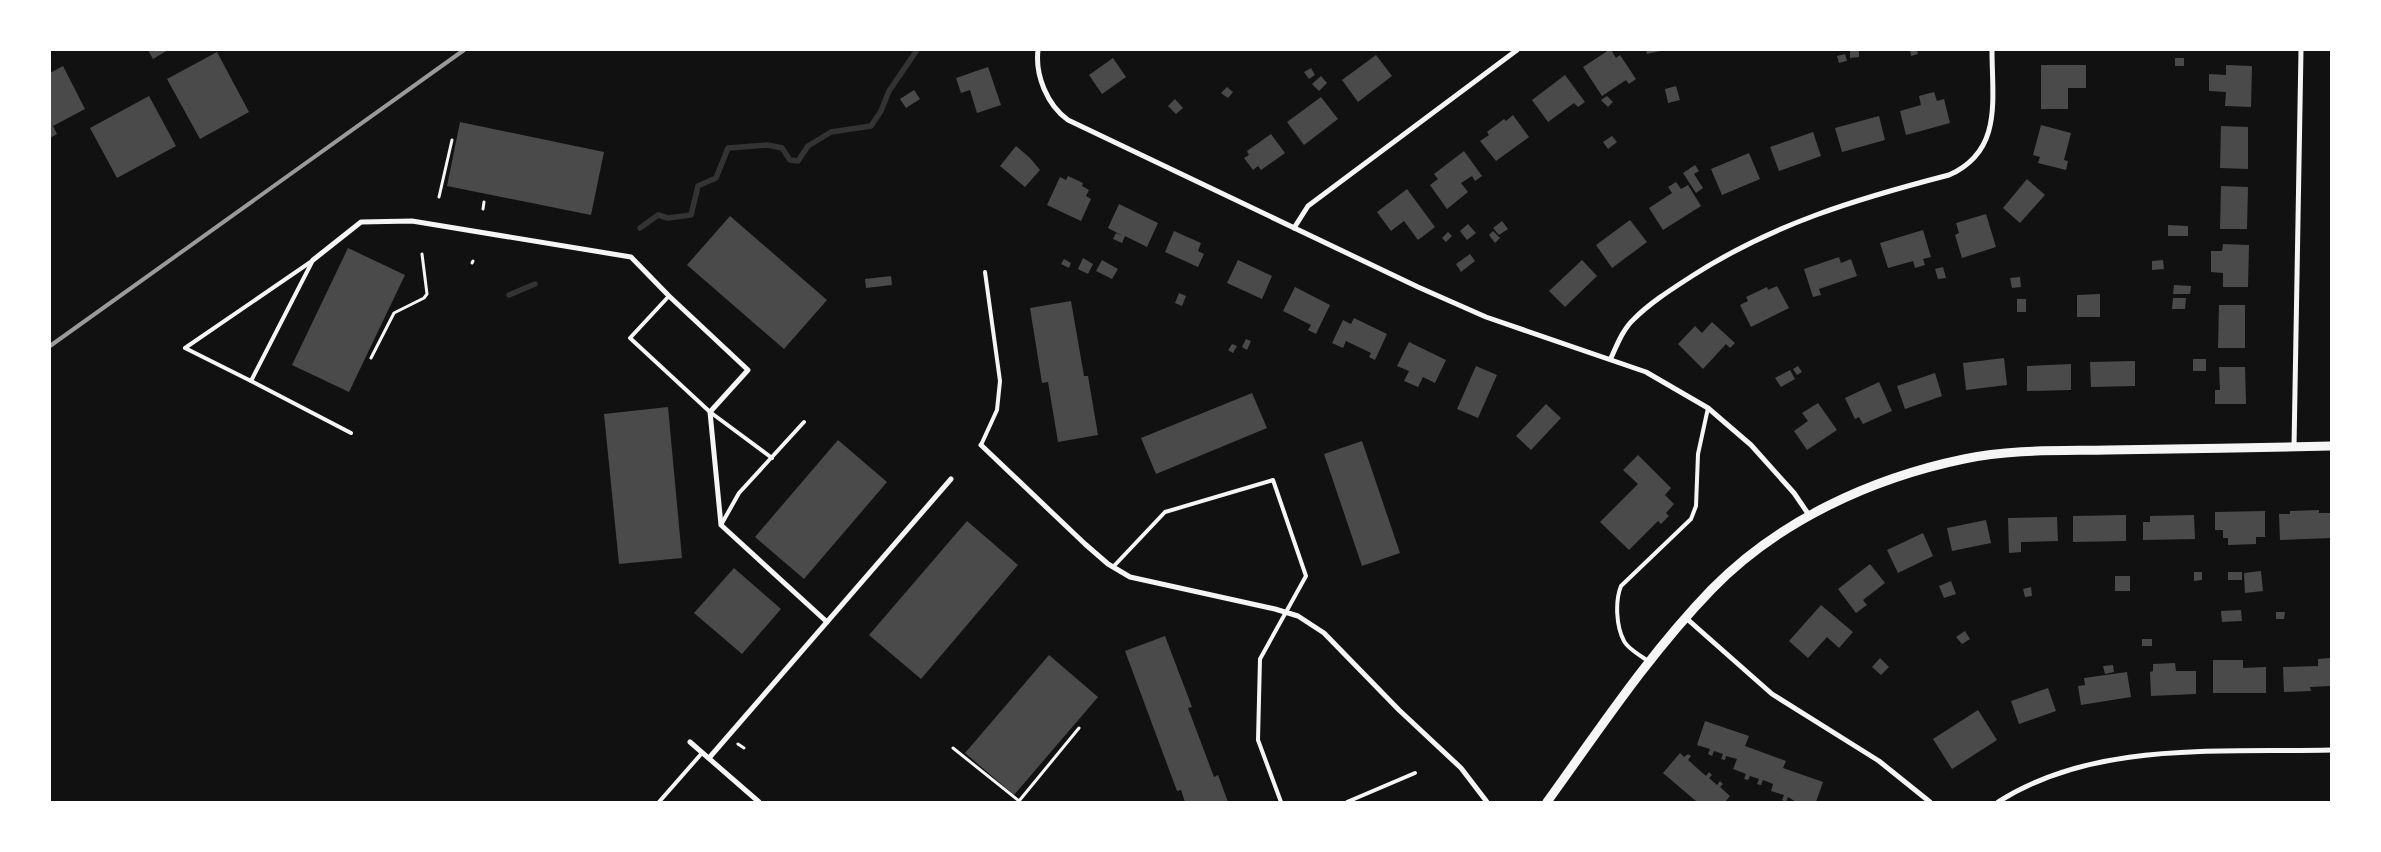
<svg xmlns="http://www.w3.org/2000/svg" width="2381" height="852" viewBox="0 0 2381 852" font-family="'Libre Baskerville',serif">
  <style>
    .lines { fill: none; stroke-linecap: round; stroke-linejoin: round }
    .stream { stroke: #333; stroke-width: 5.5 }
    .building { fill: #4a4a4a }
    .path { stroke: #f5f5f5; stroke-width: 3 }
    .service { stroke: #f5f5f5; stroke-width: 4 }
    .minor { stroke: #f5f5f5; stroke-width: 5 }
    .tertiary { stroke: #f5f5f5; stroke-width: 9 }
    .rail { stroke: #9a9a9a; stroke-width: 4 }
  </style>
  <rect width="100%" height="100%" fill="#111"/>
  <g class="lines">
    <g class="stream">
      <path d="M640 228 658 215 668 218 691 215 698 186 716 178 728 148 768 145 782 148 790 160 798 161 808 146 831 132 871 126 881 111 889 91 917 50"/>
      <path d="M509 295 535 284"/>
    </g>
  </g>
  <g class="building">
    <path d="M148 50H168L153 59Z"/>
    <path d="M1609 50H1611L1616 58 1620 55 1636 79 1629 84 1626 80 1602 96 1583 67Z"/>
    <path d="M1646 50H1660V51L1647 54Z"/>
    <path d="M1850 50H1859V57L1850 58Z"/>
    <path d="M1910 50H1917L1918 54 1911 56Z"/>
    <path d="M217 52 249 112 200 139 167 79Z"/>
    <path d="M1845 54 1847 61 1839 63 1837 56Z"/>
    <path d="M1376 55 1392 76 1358 102 1342 80Z"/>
    <path d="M1113 58 1126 77 1102 94 1089 75Z"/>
    <rect x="2175" y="58" width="9" height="8"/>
    <path d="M2041 65H2086V88H2068V109H2041Z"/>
    <path d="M2226 65 2252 66 2251 107 2225 106 2226 92 2209 91V74L2226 75Z"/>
    <path d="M63 66 85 109 53 126 57 134 50 138V73Z"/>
    <path d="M988 67 1001 105 977 113 970 90 961 93 956 78Z"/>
    <path d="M1311 68 1315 75 1309 79 1304 72Z"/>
    <path d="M1565 75 1585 102 1578 107 1574 103 1548 122 1532 100Z"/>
    <path d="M1321 76 1327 83 1319 91 1312 84Z"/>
    <path d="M1676 86 1680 100 1668 103 1665 89Z"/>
    <path d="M1227 87 1233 92 1228 98 1221 93Z"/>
    <path d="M914 90 920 99 906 108 900 99Z"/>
    <path d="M1934 92 1937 101 1944 99 1950 123 1906 135 1900 111 1921 105 1919 96Z"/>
    <path d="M149 96 176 146 117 178 90 128Z"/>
    <path d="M1607 96 1613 102 1608 107 1601 100Z"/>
    <path d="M1321 97 1338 119 1304 145 1287 122Z"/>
    <path d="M1175 99 1183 108 1176 114 1168 106Z"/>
    <path d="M1513 115 1529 137 1496 161 1480 141 1489 135 1487 132 1504 119 1506 121Z"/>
    <path d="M1879 116 1885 140 1842 152 1835 128Z"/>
    <path d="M460 122 604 152 591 215 447 186Z"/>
    <path d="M2041 125 2071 133 2064 160 2068 161 2066 170 2038 163 2040 157 2033 155Z"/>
    <path d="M2221 126 2248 127V169L2220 168Z"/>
    <path d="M1813 132 1821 156 1779 171 1770 147Z"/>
    <path d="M1271 134 1285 153 1261 170 1258 166 1253 170 1244 158 1249 155 1247 151Z"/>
    <path d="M1612 136 1617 142 1608 149 1603 142Z"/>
    <path d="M1016 146 1030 158 1040 170 1025 187 1000 166Z"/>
    <path d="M1464 151 1482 176 1475 181 1472 176 1461 183 1468 192 1447 209 1430 185 1438 179 1434 174Z"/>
    <path d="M1749 153 1760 179 1722 195 1711 169Z"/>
    <path d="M1695 165 1699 171 1694 174 1703 188 1696 193 1683 173Z"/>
    <path d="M1068 176 1083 183 1082 186 1089 190 1086 196 1091 199 1081 221 1047 205 1060 177 1066 180Z"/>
    <path d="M2027 179 2045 195 2020 223 2003 208Z"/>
    <path d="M1676 182 1681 189 1688 185 1701 206 1663 230 1649 208 1672 193 1668 187Z"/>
    <path d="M2221 186 2248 187 2247 229H2220Z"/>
    <path d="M1407 189 1435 227 1418 240 1404 221 1391 231 1377 212Z"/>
    <path d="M1119 204 1158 223 1147 247 1125 236 1122 243 1113 239 1116 233 1123 236 1108 228Z"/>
    <path d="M1986 214 1996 247 1962 258 1955 235 1959 233 1956 223Z"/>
    <path d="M730 216 827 300 784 349 687 265Z"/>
    <path d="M1630 220 1647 242 1612 268 1596 245Z"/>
    <path d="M1502 221 1508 229 1499 235 1493 228Z"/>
    <path d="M1468 224 1476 233 1467 240 1460 231Z"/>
    <path d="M2168 225 2188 226V236H2168Z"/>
    <path d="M1923 230 1931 257 1923 259 1925 265 1915 268 1913 261 1888 268 1880 243Z"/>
    <path d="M1174 231 1201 243 1198 251 1204 254 1198 267 1165 252Z"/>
    <path d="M1493 231 1500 238 1495 243 1489 235Z"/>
    <path d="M1448 232 1452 236 1446 242 1442 238Z"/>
    <path d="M2223 244 2249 245 2248 287H2223V273L2211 272V251H2222Z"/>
    <path d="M348 248 405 275 349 392 292 365Z"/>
    <path d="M1470 254 1475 261 1461 272 1456 264Z"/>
    <path d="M1839 257 1841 263 1851 259 1857 276 1819 289 1821 295 1813 297 1804 269Z"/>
    <path d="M1083 258 1093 264 1088 274 1078 269Z"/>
    <path d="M1064 259 1071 263 1069 268 1061 264Z"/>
    <path d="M1102 260 1118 269 1112 279 1096 271Z"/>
    <path d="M1238 260 1272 276 1262 299 1227 283Z"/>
    <path d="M1582 260 1597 276 1565 307 1549 291Z"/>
    <path d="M2163 260 2164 269 2152 270V261Z"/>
    <path d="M1943 267 1946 278 1938 279 1935 269Z"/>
    <path d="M891 276 892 285 866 288 865 279Z"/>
    <path d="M2020 277 2021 287 2012 288 2010 278Z"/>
    <path d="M2174 285 2191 286 2190 294H2173Z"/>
    <path d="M1777 286 1789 308 1751 327 1740 305 1748 301 1746 297 1767 287 1768 290Z"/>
    <path d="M1295 287 1330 305 1316 334 1308 330 1311 325 1283 311Z"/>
    <path d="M1179 293 1186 296 1182 306 1175 303Z"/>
    <path d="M2100 294V317H2077V295Z"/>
    <path d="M2173 298H2186L2185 309H2172Z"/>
    <rect x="2017" y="299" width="9" height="13"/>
    <path d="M1071 301 1084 376H1088L1098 435 1058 442 1048 382 1042 383 1030 308Z"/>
    <path d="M2219 305H2245V348H2218Z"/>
    <path d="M1354 318 1387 334 1375 360 1369 357 1371 353 1346 341 1343 348 1332 343 1343 320 1351 324Z"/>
    <path d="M1712 322 1735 343 1730 348 1726 344 1703 369 1678 344 1695 326 1702 333Z"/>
    <path d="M1246 339 1251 341 1247 350 1242 347Z"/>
    <path d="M1409 342 1446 360 1435 383 1423 377 1418 387 1404 381 1409 371 1397 366Z"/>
    <path d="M1232 344 1237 346 1233 353 1228 350Z"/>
    <path d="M2004 358 2007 385 1966 390 1963 363Z"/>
    <rect x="2193" y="359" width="13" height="12"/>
    <path d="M2135 361V386L2091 387 2090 362Z"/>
    <path d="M2071 364V390L2027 391V366Z"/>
    <path d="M1476 366 1497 375 1478 418 1457 409Z"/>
    <path d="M1798 366 1802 372 1797 375 1793 369Z"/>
    <path d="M2219 367H2245L2246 404H2215V390H2220Z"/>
    <path d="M1790 370 1795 379 1781 387 1775 378Z"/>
    <path d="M1935 373 1942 396 1905 409 1897 386Z"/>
    <path d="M1879 382 1892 411 1863 424 1859 417 1855 419 1845 398Z"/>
    <path d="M1252 393 1267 428 1156 474 1141 438Z"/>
    <path d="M1818 403 1837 430 1807 450 1794 431 1808 421 1802 413Z"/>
    <path d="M1546 404 1561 418 1531 450 1516 436Z"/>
    <path d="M668 407 682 558 619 564 604 414Z"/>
    <path d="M838 440 887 482 804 579 755 537Z"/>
    <path d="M1362 441 1400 553 1362 566 1324 454Z"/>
    <path d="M1638 455 1671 488 1665 495 1674 504 1666 513 1669 516 1661 524 1658 521 1629 550 1600 522 1638 484 1623 470Z"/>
    <path d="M2319 510V513H2330L2331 538 2280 540 2279 514H2290V511Z"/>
    <path d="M2265 511V537H2256V544L2228 545V538H2223V530H2215V512Z"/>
    <path d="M2126 515V541L2073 542V516Z"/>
    <path d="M2194 515 2195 539 2143 540V522H2150V516Z"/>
    <path d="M2057 517 2058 541 2021 542V552L2009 553 2008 518Z"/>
    <path d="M1986 520 1991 543 1952 551 1947 528Z"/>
    <path d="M967 521 1018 565 921 679 869 635Z"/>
    <path d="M1923 533 1933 556 1898 573 1887 550Z"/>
    <path d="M1870 564 1885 583 1863 600 1867 605 1856 613 1838 589Z"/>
    <path d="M734 568 781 609 742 654 694 613Z"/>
    <path d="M2261 571 2263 591 2245 593 2244 573Z"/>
    <path d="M2194 572H2202V580L2194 581Z"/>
    <rect x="2228" y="572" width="14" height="8"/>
    <rect x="2115" y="576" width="15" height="15"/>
    <path d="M1951 581 1956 594 1944 598 1939 586Z"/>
    <path d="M2031 587 2032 596 2025 597 2023 589Z"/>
    <path d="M1821 605 1853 632 1839 648 1827 637 1808 658 1789 641Z"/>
    <path d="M2241 610 2242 621 2222 622 2221 611Z"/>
    <path d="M2276 612H2285L2284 619H2276Z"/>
    <path d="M1965 631 1970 639 1962 644 1956 637Z"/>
    <path d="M1165 636 1192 707 1188 708 1214 777 1218 775 1228 802H1185L1181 790 1177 791 1125 651Z"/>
    <rect x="2142" y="639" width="10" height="7"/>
    <path d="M1049 655 1098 697 1014 795 965 753Z"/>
    <path d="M1880 658 1889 667 1881 675 1872 667Z"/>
    <path d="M2330 658 2331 686 2310 687 2311 691 2284 692 2283 667 2318 666V659Z"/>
    <path d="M2213 660H2243V668L2266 667V693H2213Z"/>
    <path d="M2175 663 2176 671H2196V694L2151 696 2150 672 2153 671V664Z"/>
    <path d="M2113 665 2114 672 2105 674 2103 666Z"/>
    <path d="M2127 672 2131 697 2081 705 2078 686 2085 685 2084 678Z"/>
    <path d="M2048 688 2056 711 2019 724 2011 701Z"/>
    <path d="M1978 710 1997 740 1952 769 1933 739Z"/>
    <path d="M1705 721 1749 736 1745 746 1786 761 1783 768 1823 782 1816 802H1796L1788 797 1786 802 1782 800 1784 795 1771 791 1773 784 1763 780 1761 785 1757 784 1759 779 1750 776 1748 780 1744 779 1746 774 1733 769 1737 759 1726 756 1725 760 1721 759 1723 754 1714 751 1712 756 1708 754 1710 749 1697 745Z"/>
    <path d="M1680 753 1684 757 1688 754 1691 756 1688 760 1706 776 1709 772 1712 775 1709 778 1717 785 1720 781 1723 784 1720 787 1730 796 1725 802H1697L1663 773Z"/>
  </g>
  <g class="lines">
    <g class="path">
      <path d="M439 197 452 140"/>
      <path d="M483 209 484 202"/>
      <path d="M472 263 473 261"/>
      <path d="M371 358 394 313 424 298 427 294 422 254"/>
      <path d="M738 744 744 748"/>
      <path d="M953 748 1019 801 1079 728"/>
    </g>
    <g class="service">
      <path d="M313 260 251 381 351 433"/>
      <path d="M669 296 630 338 710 412 772 458"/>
      <path d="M251 381 185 348 312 261"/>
      <path d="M981 445 997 410 1000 381 985 272"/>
      <path d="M721 525 739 493 804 422"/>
      <path d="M1113 567 1165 512 1273 480 1306 576 1260 659 1258 740 1281 802"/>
      <path d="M1648 661C1641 656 1627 648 1624 641 1616 626 1615 601 1621 586L1691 519 1696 506 1698 454 1708 408"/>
      <path d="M659 802 702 753"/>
      <path d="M1347 802 1415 773"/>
    </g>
    <g class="minor">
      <path d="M1038 50C1035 75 1047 105 1068 120L1418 287 1486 317 1646 372 1708 408 1751 445 1794 493 1809 515"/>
      <path d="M1294 228 1308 206 1517 50"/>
      <path d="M313 260 361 222 412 221 631 257 669 296 748 370 710 412 721 525 827 622"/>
      <path d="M1611 358C1617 345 1623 329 1634 319 1651 302 1672 289 1692 276 1773 224 1856 199 1949 175 2003 151 1992 100 1992 50"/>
      <path d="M981 445 1085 544 1108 564 1130 577 1275 609 1298 616 1324 633 1399 710 1461 768 1487 802"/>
      <path d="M2294 447 2301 50"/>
      <path d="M1686 618 1772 694 1879 761 1930 802"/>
      <path d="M690 742 759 802"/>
      <path d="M709 758 951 479"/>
      <path d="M1998 802C2095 740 2220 753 2331 750"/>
    </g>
    <path class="tertiary" d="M1547 802C1599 730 1649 654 1712 589 1778 521 1872 478 1964 459 2011 449 2061 451 2108 450 2182 449 2257 448 2331 446"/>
    <path class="rail" d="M50 346 464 50"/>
  </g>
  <rect width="2381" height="852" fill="none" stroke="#ffffff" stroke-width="102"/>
</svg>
